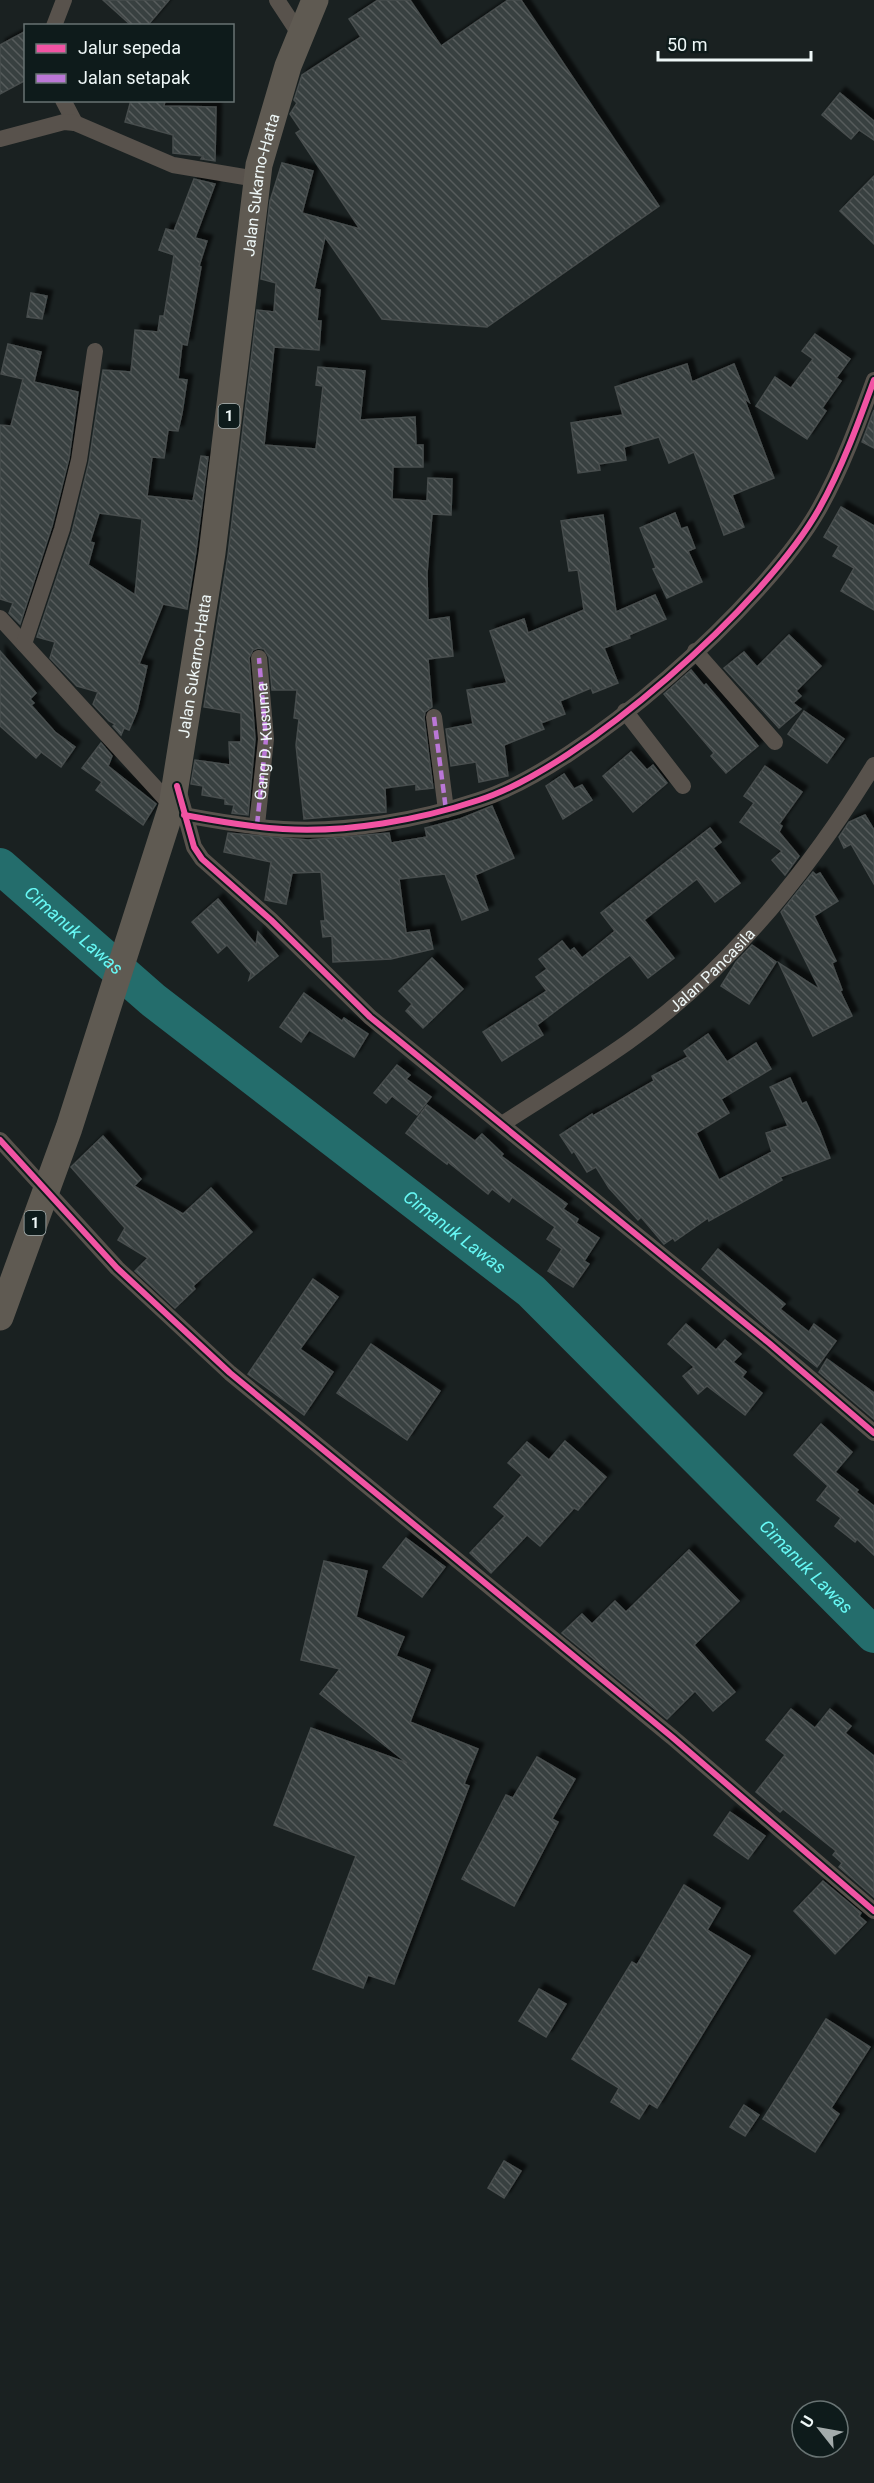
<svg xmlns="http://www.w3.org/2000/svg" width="874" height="2483" viewBox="0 0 874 2483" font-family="Roboto,sans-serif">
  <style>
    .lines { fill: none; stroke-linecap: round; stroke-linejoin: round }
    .river { stroke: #246d6c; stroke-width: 36 }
    .building { fill: url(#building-back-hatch); stroke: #474d4d; stroke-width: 1.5; fill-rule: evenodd; filter: url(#shadow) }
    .minor { stroke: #58524c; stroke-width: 16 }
    .trunk { stroke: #5f5a52; stroke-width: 27 }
    .quiet { stroke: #ba77d6; stroke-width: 4.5; stroke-dasharray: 9 4.5; stroke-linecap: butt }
    .cycleway-casing { stroke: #0e1b1b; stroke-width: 10 }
    .cycleway { stroke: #f153a3; stroke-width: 6 }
    .labels { text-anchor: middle; stroke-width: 4.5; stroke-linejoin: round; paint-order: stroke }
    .shield { fill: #0e1b1b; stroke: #abb5b5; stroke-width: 1.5 }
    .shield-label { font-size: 15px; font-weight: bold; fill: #eef7f7 }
    .street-label { font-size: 16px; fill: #eef7f7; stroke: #0e1b1b }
    .water-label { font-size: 18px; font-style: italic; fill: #67f8f5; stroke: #0e1b1b }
  </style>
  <defs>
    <pattern id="building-back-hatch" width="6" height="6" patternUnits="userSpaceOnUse" patternTransform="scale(1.5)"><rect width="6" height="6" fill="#393f3f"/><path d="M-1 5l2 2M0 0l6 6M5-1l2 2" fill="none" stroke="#565c5c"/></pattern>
    <filter id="shadow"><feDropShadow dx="5.5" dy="-5.5" stdDeviation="1.5" flood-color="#0009"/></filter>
  </defs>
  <rect width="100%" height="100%" fill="#1a2121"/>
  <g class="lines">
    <path class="river" id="s1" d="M0 866 153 1000 531 1291 874 1635"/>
  </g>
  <g class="building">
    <path d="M103 0H169L147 26H132Z"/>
    <path d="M378 0H410L441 46 508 0H521L659 206 487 327 382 319 325 237 314 289 320 290 317 321H321L319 350 274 347 264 445 316 449 323 386 316 385 318 367 365 371 360 420 415 417 416 445H423V467H393L392 499 427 501 428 478 452 479 451 515 432 514 427 573 428 620 449 617 453 656 428 659 432 707 425 712 424 718 433 788 416 790V784L385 788 386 812 304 819 296 745 299 719 294 718 297 690H272L269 657 264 649 258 648 253 650 249 658 255 739 248 815 232 813 234 805 225 804V799L202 795 203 786 191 784 195 760 230 765 229 742H241V713L204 707 228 555 257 310 274 312 276 283 261 279 270 201 282 163 313 171 302 213 360 229 296 133 301 130 290 114 297 103 294 100 302 75 361 37 349 19Z"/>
    <path d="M26 31V80L0 94V45Z"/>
    <path d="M840 93 874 121V140L859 130 851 139 822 115Z"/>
    <path d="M131 100H165L164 106 216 107 215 161 201 159 203 156 173 153V135L125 122Z"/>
    <path d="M874 176V244L840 211Z"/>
    <path d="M194 179 215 184 195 238 207 241 199 266 201 267 187 345 182 344 178 379 187 380 182 413 178 431 168 430 164 458 152 457 147 496 193 501 201 456 208 457 196 551 187 609 163 604 139 664 147 666 137 711 129 730 124 728 121 735 113 726 115 724 109 721 93 704 98 692 77 686 50 658 55 642 37 637 72 532 89 462 103 370 131 372 135 330 158 332 160 316H164L174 255 159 250 166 229 174 231ZM99 513 142 519 135 595 88 565 94 543 90 542Z"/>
    <path d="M31 293 47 296 42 319 27 317Z"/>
    <path d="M815 334 850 359 836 378 841 381 822 408 826 411 807 439 756 406 775 377 791 388 813 359 802 351Z"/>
    <path d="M8 344 41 352 34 382 78 392 69 458 52 526 20 624 9 613 13 603 0 599V425L11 426 23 379 1 374Z"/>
    <path d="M687 364 692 382 734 364 749 402 744 398 774 478 732 495 744 527 724 535 694 452 669 463 659 437 624 447 626 460 599 464 600 470 578 473 571 423 623 415 615 387Z"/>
    <path d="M874 410V448L862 442Z"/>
    <path d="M841 507 874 526V610L841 591 854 568 833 556 839 546 824 537Z"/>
    <path d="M675 513 681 529 687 527 695 548 688 551 702 582 667 598 653 569 656 568 640 528Z"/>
    <path d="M603 515 616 612 655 595 666 619 629 635 630 638 604 648 618 683 593 693 591 688 560 701 565 714 541 723 544 729 504 745 508 776 479 782 476 762 451 766 446 729 473 724 467 690 507 683 490 631 524 619 528 633 584 610 578 570 569 571 561 521Z"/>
    <path d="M789 635 821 666 796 691 801 696 793 703 801 709 779 728 724 668 744 652 757 667Z"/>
    <path d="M0 651 36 693 30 699 34 703 31 705 55 732 75 747 61 767 41 752 36 758 0 726Z"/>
    <path d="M691 670 704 686 706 684 758 746 726 773 711 756 714 753 664 694Z"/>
    <path d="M804 711 844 739 827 763 788 734Z"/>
    <path d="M101 743 112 756 108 766 156 804 143 825 96 790 102 782 82 768Z"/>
    <path d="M631 752 647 770 653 765 667 783 633 812 603 776Z"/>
    <path d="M765 766 802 792 779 824 782 826 779 832 799 856 785 875 772 860 782 851 740 822 754 803 744 796Z"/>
    <path d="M564 774 574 789 582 785 592 800 563 819 546 786Z"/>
    <path d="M492 806 514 858 475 875 488 910 462 920 445 874 399 879 406 933 429 930 433 949 391 959 333 962 332 936 323 937 321 921H325L321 872 292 873 286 904 265 900 271 862 224 852 228 833 308 840 389 833 391 843 427 837 425 828 460 819Z"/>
    <path d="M865 815 874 830V884L851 844 844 848 839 837 849 822Z"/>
    <path d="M710 828 721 842 713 848 740 883 715 902 697 879 644 920 674 958 648 978 630 955 537 1025 543 1035 502 1061 483 1032 547 991 536 977 547 969 539 959 562 941 570 951 574 948 582 958 615 931 601 913Z"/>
    <path d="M813 872 816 875 820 873 838 901 814 916 836 961 832 963 842 990 840 991 852 1016 813 1036 779 963 820 990 781 912Z"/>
    <path d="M218 899 256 945 258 932 278 956 249 980 251 973 227 945 218 953 192 922Z"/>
    <path d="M752 945 776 962 749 1004 721 986 736 962Z"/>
    <path d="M432 958 463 989 423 1028 406 1011 412 1004 399 991Z"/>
    <path d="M304 993 342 1021 344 1018 368 1034 354 1057 309 1030 301 1042 280 1027Z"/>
    <path d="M708 1034 727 1062 756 1043 771 1069 721 1099 729 1113 696 1133 719 1180 772 1152 766 1133 788 1126 770 1087 790 1078 802 1104 806 1102 819 1129 830 1158 780 1177 782 1180 709 1221 708 1218 675 1241 673 1238 664 1244 641 1217 638 1220 609 1188 596 1167 587 1172 574 1151 572 1153 560 1135 592 1114 593 1116 654 1081 652 1076 688 1057 684 1051Z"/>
    <path d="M397 1065 410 1075 406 1079 431 1097 417 1115 392 1096 386 1103 374 1093Z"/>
    <path d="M427 1105 475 1141 482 1134 503 1154 501 1156 567 1204 563 1209 578 1219 576 1223 599 1238 584 1261 589 1264 573 1287 548 1271 562 1249 547 1239 555 1227 512 1197 509 1202 492 1189 488 1194 448 1162 447 1164 406 1133Z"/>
    <path d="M103 1136 141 1179 134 1186 183 1214 211 1188 252 1232 193 1286 195 1289 175 1308 135 1271 148 1258 118 1240 125 1228 71 1167Z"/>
    <path d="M718 1249 785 1304 780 1309 809 1332 814 1324 836 1341 817 1367 769 1329 702 1269Z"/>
    <path d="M313 1279 338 1297 300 1349 333 1372 304 1415 248 1374Z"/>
    <path d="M686 1324 716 1350 725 1340 741 1354 733 1362 746 1372 742 1377 762 1393 745 1415 707 1386 698 1394 683 1376 694 1367 668 1344Z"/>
    <path d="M371 1344 440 1391 407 1440 337 1393Z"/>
    <path d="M827 1359 874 1393V1419L819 1372Z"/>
    <path d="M821 1424 852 1452 835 1472 858 1490 856 1492 874 1506V1555L857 1539 855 1542 835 1526 841 1518 817 1500 828 1486 794 1455Z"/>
    <path d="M565 1441 606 1477 578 1510 574 1508 540 1546 527 1535 491 1573 470 1553 505 1516 494 1507 522 1475 508 1463 527 1442 549 1460Z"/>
    <path d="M406 1538 445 1567 422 1597 383 1567Z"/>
    <path d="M689 1550 739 1601 694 1645 735 1692 713 1711 695 1691 667 1719 562 1633 582 1614 592 1624 615 1601 626 1612Z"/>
    <path d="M324 1561 367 1571 356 1617 404 1637 396 1656 430 1670 410 1722 478 1749 464 1784 469 1786 394 1984 368 1975 363 1988 313 1969 356 1856 274 1825 311 1728 407 1763 320 1694 340 1669 301 1660Z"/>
    <path d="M791 1709 815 1728 830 1709 851 1726 845 1733 874 1756V1897L839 1867 842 1863 833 1855 836 1851 783 1809 780 1812 756 1792 785 1755 766 1740Z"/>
    <path d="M537 1757 575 1779 552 1819 558 1822 514 1906 462 1879 506 1795 513 1798Z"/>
    <path d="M730 1812 765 1836 748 1859 714 1835Z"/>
    <path d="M823 1881 861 1913 859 1916 866 1922 835 1954 794 1911Z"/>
    <path d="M684 1885 720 1908 707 1930 750 1956 657 2108 649 2103 639 2119 611 2102 619 2088 572 2059 632 1962 637 1965Z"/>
    <path d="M539 1989 566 2004 546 2037 519 2021Z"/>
    <path d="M826 2019 870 2047 831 2108 839 2114 815 2152 763 2119Z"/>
    <path d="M744 2105 759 2115 745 2136 730 2127Z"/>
    <path d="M504 2161 521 2171 504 2198 488 2188Z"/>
  </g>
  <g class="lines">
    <g class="minor">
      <path d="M277 0 300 35"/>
      <path d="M54 26 64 0"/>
      <path d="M63 100 75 123"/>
      <path d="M0 139 64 122 75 123 173 165 257 179"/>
      <path d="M0 618 172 806"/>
      <path d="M24 644 62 529 79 460 95 351"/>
      <path d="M695 651 775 742"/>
      <path d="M625 711 683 786"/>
      <path d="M434 717 446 810"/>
      <path d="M179 792 194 847 202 859 271 920 370 1017 769 1343 874 1433"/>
      <path d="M184 815C216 821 250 827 283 829 347 833 419 820 479 800 583 767 765 604 819 509 842 468 858 424 874 380"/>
      <path d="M257 825 266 739 259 658"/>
      <path id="s2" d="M502 1124C544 1097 587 1071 628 1042 728 971 810 869 874 765"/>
      <path d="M0 1140 117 1268 230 1373 672 1737 874 1911"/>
    </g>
    <path class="trunk" id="s3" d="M0 1317 69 1128 172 806 212 553 259 165 288 66 315 0"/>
    <g class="quiet">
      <path d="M434 717 446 810"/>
      <path id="s4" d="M257 825 266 739 259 658"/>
    </g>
    <g class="cycleway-casing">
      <g id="cycleway">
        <path d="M177 786 194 847 202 859 271 920 370 1017 769 1343 874 1433"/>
        <path d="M184 815C216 821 250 827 283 829 347 833 419 820 479 800 583 767 765 604 819 509 842 468 858 424 874 380"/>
        <path d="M0 1140 117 1268 230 1373 672 1737 874 1911"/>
      </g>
    </g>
    <use href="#cycleway" class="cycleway"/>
  </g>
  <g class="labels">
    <g class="shield">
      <rect x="218.5" y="404" width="21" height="24" rx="4.5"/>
      <rect x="24.5" y="1211" width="21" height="24" rx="4.5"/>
    </g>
    <g class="shield-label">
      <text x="229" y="421">1</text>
      <text x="35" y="1228">1</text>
    </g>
    <g class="street-label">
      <text dy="6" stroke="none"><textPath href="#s3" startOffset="1167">Jalan Sukarno-Hatta</textPath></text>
      <text dy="6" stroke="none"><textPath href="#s3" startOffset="681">Jalan Sukarno-Hatta</textPath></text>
      <text dy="6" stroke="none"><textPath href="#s4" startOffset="84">Gang D. Kusuma</textPath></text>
      <text dy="6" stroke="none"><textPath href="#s2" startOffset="261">Jalan Pancasila</textPath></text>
    </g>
    <g class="water-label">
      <text dy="6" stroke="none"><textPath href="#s1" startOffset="98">Cimanuk Lawas</textPath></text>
      <text dy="6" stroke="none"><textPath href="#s1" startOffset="584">Cimanuk Lawas</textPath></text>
      <text dy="6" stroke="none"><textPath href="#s1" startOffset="1070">Cimanuk Lawas</textPath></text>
    </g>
  </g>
  <rect x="24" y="24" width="210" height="78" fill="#0e1b1b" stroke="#687373" stroke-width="1.5"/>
  <rect x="36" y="44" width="30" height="9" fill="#f153a3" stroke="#687373" stroke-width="1.5"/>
  <text x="78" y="54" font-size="18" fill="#eef7f7">Jalur sepeda</text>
  <rect x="36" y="74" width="30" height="9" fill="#ba77d6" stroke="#687373" stroke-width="1.5"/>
  <text x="78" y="84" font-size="18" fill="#eef7f7">Jalan setapak</text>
  <g transform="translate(820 2429) rotate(301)"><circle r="28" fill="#0e1b1b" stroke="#687373" stroke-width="1.5"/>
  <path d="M0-4.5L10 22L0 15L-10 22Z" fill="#a4acac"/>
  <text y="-9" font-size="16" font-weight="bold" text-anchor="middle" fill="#eef7f7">U</text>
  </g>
  <path d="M658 51v9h153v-9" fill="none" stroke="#eef7f7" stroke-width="3"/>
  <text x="667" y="51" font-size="18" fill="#eef7f7" stroke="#0e1b1b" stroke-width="4.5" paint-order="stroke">50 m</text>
</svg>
